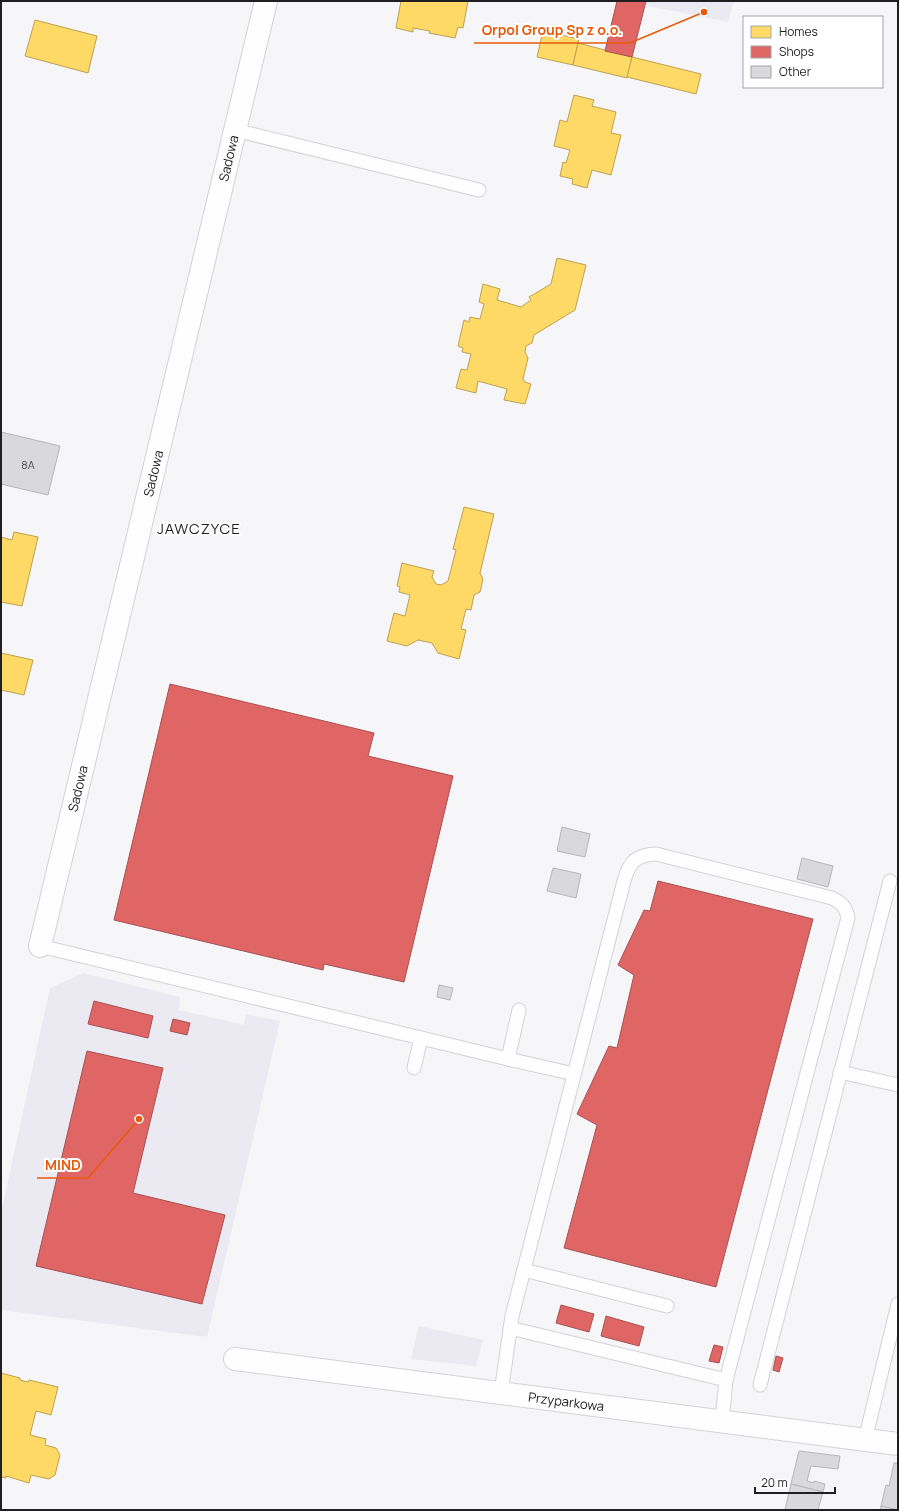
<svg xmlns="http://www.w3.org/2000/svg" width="899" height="1511" viewBox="0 0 899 1511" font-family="Manrope,sans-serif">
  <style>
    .built { fill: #ebe9f2 }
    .homes { fill: #ffd966; stroke: #bca151 }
    .shops { fill: #e06666; stroke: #a65051 }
    .building { fill: #d9d9db; stroke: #b7b6b8 }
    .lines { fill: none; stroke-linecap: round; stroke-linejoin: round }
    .lane-casing { stroke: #d3d2d4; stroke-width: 15 }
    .street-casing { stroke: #d3d2d4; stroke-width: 24 }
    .lane { stroke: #fefefe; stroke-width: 13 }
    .street { stroke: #fefefe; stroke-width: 22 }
    .labels { text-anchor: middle; stroke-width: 4; stroke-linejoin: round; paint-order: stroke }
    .number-label { font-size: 11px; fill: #4e4d4f }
    .street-label { font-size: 13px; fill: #1f1e20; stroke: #fff }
    .quarter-label { font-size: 15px; letter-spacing: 1px; fill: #1f1e20; stroke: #fff }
    .leader { fill: none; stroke: #e8590c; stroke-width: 1.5 }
    .callout-dot { fill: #e8590c; stroke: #fff; stroke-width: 1.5 }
    .callout-label { font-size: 14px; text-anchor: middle; font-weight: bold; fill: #e8590c; stroke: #fff; stroke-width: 4; stroke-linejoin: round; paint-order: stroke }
  </style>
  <rect width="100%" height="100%" fill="#f6f5f8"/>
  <g class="built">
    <path d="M624 1H734L728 22Z"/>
    <path d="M83 973 180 997 179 1010 244 1025 246 1014 280 1021 207 1337 1 1310V1213L50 988Z"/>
    <path d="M419 1326 483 1340 476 1366 411 1359Z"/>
  </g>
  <g class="homes">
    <path d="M401 1H468L463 28 458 27 455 38 429 33 430 31 413 28V32L396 28Z"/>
    <path d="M35 20 97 36 88 73 25 56Z"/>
    <path d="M543 31 579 39 573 65 537 57Z"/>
    <path d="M578 43 632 57 627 78 573 65Z"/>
    <path d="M632 57 701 74 696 94 627 77Z"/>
    <path d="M574 95 594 100 592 106 616 112 611 133 621 135 611 175 592 170 587 188 572 184 573 179 560 176 563 162 566 163 570 150 554 146 560 120 567 122Z"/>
    <path d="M557 258 586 265 575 310 534 335 532 343 526 346 525 352 528 358 523 379 525 382 531 384 525 404 504 400 507 389 478 381 476 393 456 388 461 369 467 370 471 354 462 352 463 348 458 346 464 320 469 322 470 317 480 319 484 304 479 302 483 284 500 289 497 300 521 307 531 300 529 297 551 284Z"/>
    <path d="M464 507 494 514 480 573 483 579 480 592 474 595 471 610 466 609 461 629 466 630 459 659 438 653 432 643 418 640 407 646 387 641 394 613 405 616 410 595 399 592 400 587 397 586 402 563 434 571 432 577 436 584 441 585 448 581 456 550 453 549Z"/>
    <path d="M14 532 38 537 22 606 1 602V537L12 540Z"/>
    <path d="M1 653 33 660 24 695 1 690Z"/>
    <path d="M1 1373 20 1378V1380L28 1382 29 1380 58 1387 51 1415 36 1411 30 1435 46 1439 45 1445 56 1448 60 1455 55 1475 49 1479 31 1475 29 1483 6 1476V1478L1 1477Z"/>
  </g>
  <g class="shops">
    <path d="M617 1H646L632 57 605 51Z"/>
    <path d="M170 684 374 733 368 756 453 776 404 982 324 964 323 970 114 920Z"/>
    <path d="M658 881 813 919 716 1287 564 1248 597 1125 577 1114 609 1046 617 1048 634 975 618 965 644 910 650 911Z"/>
    <path d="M94 1001 153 1016 148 1038 88 1024Z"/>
    <path d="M173 1019 190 1023 187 1035 170 1031Z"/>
    <path d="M87 1051 163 1068 133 1193 225 1215 202 1304 36 1266Z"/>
    <path d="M561 1305 594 1314 589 1332 556 1323Z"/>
    <path d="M606 1316 644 1327 639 1346 601 1336Z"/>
    <path d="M714 1345 723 1347 719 1363 709 1361Z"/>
    <path d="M776 1356 783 1358 779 1372 773 1370Z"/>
  </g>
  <g class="building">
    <path d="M1 432 60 446 48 495 1 484Z"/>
    <path d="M562 827 590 834 585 857 557 851Z"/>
    <path d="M802 858 833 866 828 887 797 879Z"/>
    <path d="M553 868 581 874 576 898 547 891Z"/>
    <path d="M439 985 453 988 450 1000 437 997Z"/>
    <path d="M799 1451 840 1456 838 1469 811 1466 807 1481 814 1483V1481L825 1484 823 1492 791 1484Z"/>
    <path d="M894 1463H898V1510L881 1506 886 1485 889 1486Z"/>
    <path d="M791 1484 823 1492 818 1510H785Z"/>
    <path d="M881 1506 898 1510H880Z"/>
  </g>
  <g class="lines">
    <g class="lane-casing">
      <g id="lane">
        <path d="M235 130 479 190"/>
        <path d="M40 946 508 1059 519 1010"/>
        <path d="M508 1059 574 1074"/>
        <path d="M414 1068 421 1038"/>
        <path d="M840 1072 898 1085"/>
        <path d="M524 1270 667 1306"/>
        <path d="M510 1328 726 1380"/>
        <path d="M760 1385 890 881"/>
        <path d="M501 1393 512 1316 624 881C629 862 636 855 656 854L832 898C842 903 846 907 848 918L726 1380 722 1421"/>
        <path d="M865 1440 898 1304"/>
      </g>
    </g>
    <g class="street-casing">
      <g id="street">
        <path id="s1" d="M40 946 266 1"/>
        <path id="s2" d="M235 1359 898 1444"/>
      </g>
    </g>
    <use href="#lane" class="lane"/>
    <use href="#street" class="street"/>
  </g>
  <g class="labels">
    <g class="number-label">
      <text x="28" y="469">8A</text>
    </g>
    <g class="street-label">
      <text dy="5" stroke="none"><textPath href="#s1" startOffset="810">Sadowa</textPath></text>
      <text dy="5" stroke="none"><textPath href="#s1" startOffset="486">Sadowa</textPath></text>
      <text dy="5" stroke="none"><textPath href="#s1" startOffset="162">Sadowa</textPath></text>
      <text dy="5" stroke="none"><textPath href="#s2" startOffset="334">Przyparkowa</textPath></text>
    </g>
    <g class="quarter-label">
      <text x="199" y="534">JAWCZYCE</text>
    </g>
  </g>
  <path class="leader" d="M704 12L630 43H474M139 1119L88 1178H37"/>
  <g class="callout-dot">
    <circle cx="704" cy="12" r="4"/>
    <circle cx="139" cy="1119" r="4"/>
  </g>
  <g class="callout-label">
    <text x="552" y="35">Orpol Group Sp z o.o.</text>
    <text x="63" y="1170">MIND</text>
  </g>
  <rect width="899" height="1511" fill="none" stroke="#1f1e20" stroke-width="4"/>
  <rect x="743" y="16" width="140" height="72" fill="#ffffff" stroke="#a5a5a6"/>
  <rect x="751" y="26" width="20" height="12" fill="#ffd966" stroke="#a5a5a6"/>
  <text x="779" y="36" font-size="12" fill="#1f1e20">Homes</text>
  <rect x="751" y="46" width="20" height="12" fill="#e06666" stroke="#a5a5a6"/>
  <text x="779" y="56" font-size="12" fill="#1f1e20">Shops</text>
  <rect x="751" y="66" width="20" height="12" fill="#d9d9db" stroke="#a5a5a6"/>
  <text x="779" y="76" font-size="12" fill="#1f1e20">Other</text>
  <path d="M755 1487v6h80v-6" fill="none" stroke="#1f1e20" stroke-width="2"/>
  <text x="761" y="1487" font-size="12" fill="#1f1e20" stroke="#ffffff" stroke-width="3" paint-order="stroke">20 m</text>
</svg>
